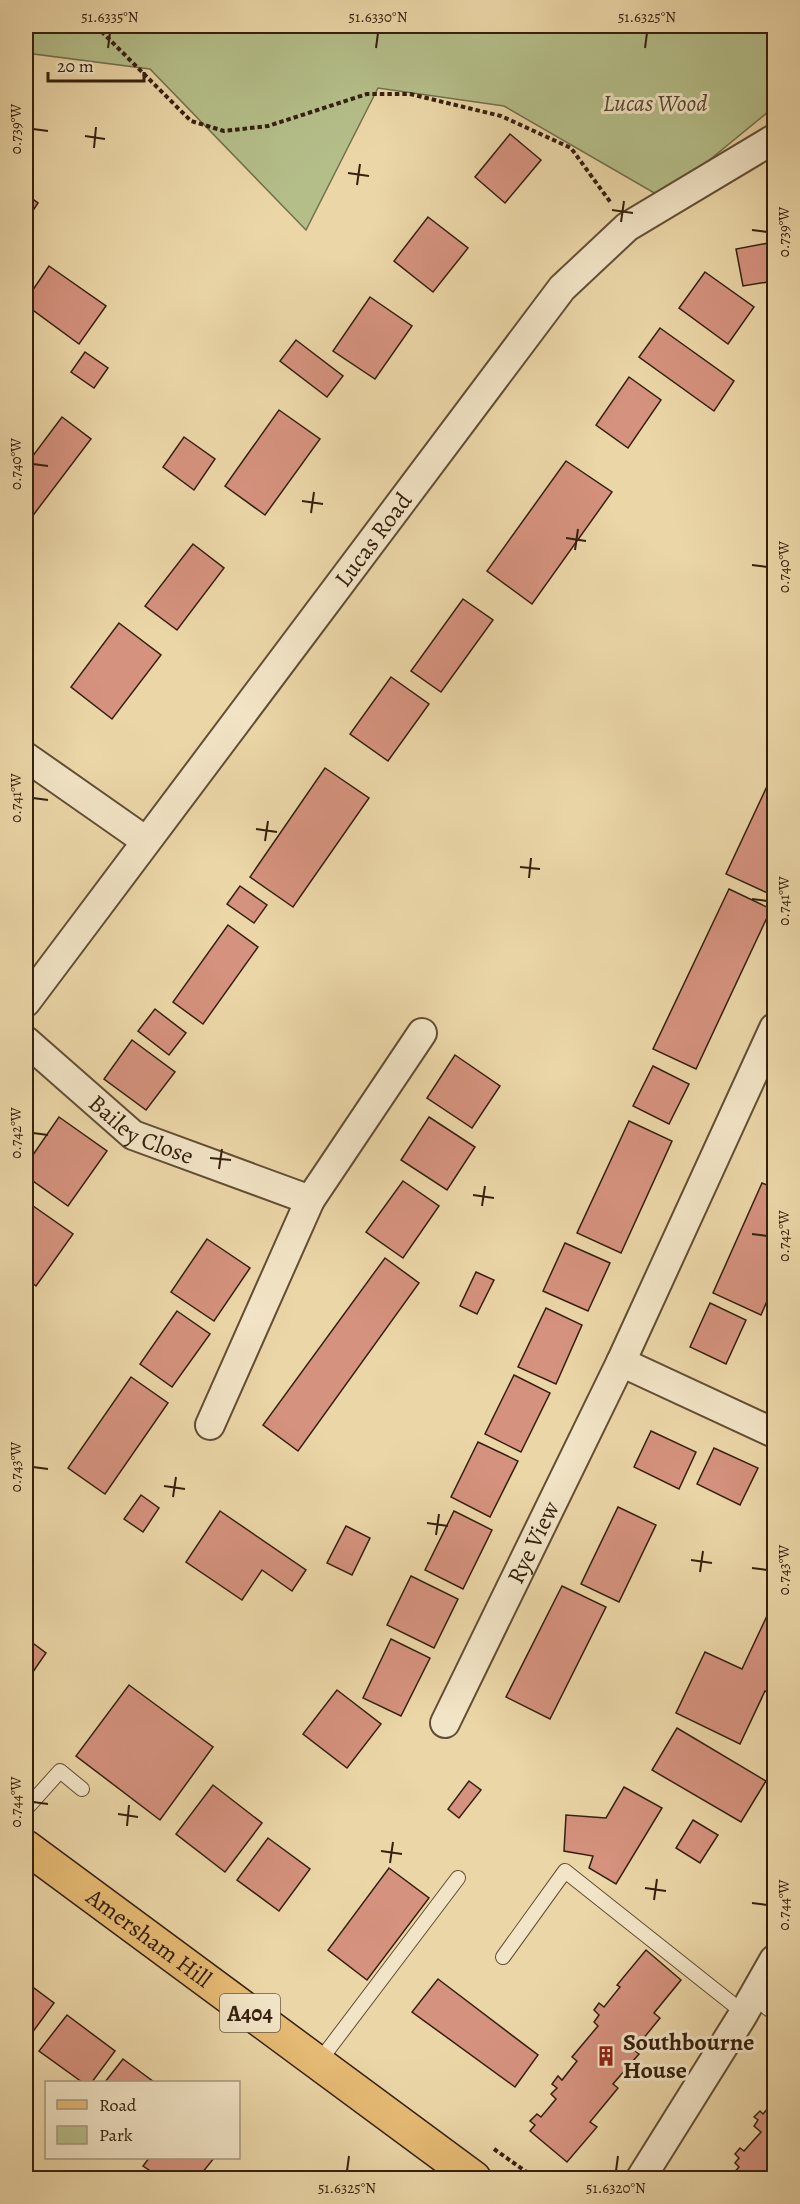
<svg xmlns="http://www.w3.org/2000/svg" width="800" height="2204" viewBox="0 0 800 2204" font-family="Alegreya,serif">
  <style>
    .green { fill: #b4be89; stroke: #746f4c; stroke-width: 1.5 }
    .building { fill: #d5927e; stroke: #35200e; stroke-width: 1.5 }
    .lines { fill: none; stroke-linecap: round; stroke-linejoin: round }
    .lane-casing { stroke: #624e34; stroke-width: 16 }
    .street-casing { stroke: #624e34; stroke-width: 32 }
    .primary-casing { stroke: #35200e; stroke-width: 36 }
    .path { stroke: #35200e; stroke-width: 4; stroke-dasharray: 4.5 3; stroke-linecap: butt }
    .lane { stroke: #f2e4c6; stroke-width: 14 }
    .street { stroke: #f2e4c6; stroke-width: 28 }
    .primary { stroke: #e6bb74; stroke-width: 33 }
    .ticks { fill: none; stroke: #35200e; stroke-width: 2 }
    .labels { text-anchor: middle; stroke-width: 6; stroke-linejoin: round; paint-order: stroke }
    .shield { fill: #f2e4c6; stroke: #6e5b45; stroke-width: 1.5 }
    .shield-label { font-size: 22px; font-weight: bold; fill: #35200e }
    .park-label { font-size: 24px; font-style: italic; fill: #55482d; stroke: #f2e4c6 }
    .street-label { font-size: 24px; fill: #35200e; stroke: #f2e4c6 }
    .poi-label { font-size: 24px; font-weight: bold; fill: #35200e; stroke: #f2e4c6; text-anchor: start }
    .neatline { fill: none; stroke: #35200e; stroke-width: 2 }
    .ticks-label { font-size: 15px; text-anchor: middle; fill: #35200e }
  </style>
  <rect width="100%" height="100%" fill="#ebd6a7"/>
  <filter id="stains"><feTurbulence type="fractalNoise" baseFrequency=".00333" numOctaves="4"/><feColorMatrix values="0 0 0 0 .2 0 0 0 0 .09 0 0 0 0 .02 0 0 0 .5 -.17"/></filter>
  <radialGradient id="worn" r=".72"><stop offset=".6" stop-color="#630" stop-opacity="0"/><stop offset="1" stop-color="#630" stop-opacity=".3"/></radialGradient>
  <path class="green" d="M26 26H774V110L768 112 663 198 504 106 378 88 306 230 150 69 26 53Z"/>
  <g class="building">
    <path d="M510 134 541 160 505 203 475 177Z"/>
    <path d="M26 194 38 203 26 221Z"/>
    <path d="M428 217 468 248 433 292 394 261Z"/>
    <path d="M774 242V281L743 286 736 249Z"/>
    <path d="M49 266 106 306 79 344 26 305V300Z"/>
    <path d="M705 272 754 307 728 344 679 308Z"/>
    <path d="M370 297 412 326 375 379 333 351Z"/>
    <path d="M660 328 734 381 714 411 639 357Z"/>
    <path d="M296 340 343 376 327 397 280 361Z"/>
    <path d="M85 352 108 368 94 388 71 372Z"/>
    <path d="M629 377 661 400 628 448 596 425Z"/>
    <path d="M279 410 320 439 265 515 225 486Z"/>
    <path d="M62 417 91 439 28 522 26 521V465Z"/>
    <path d="M184 437 215 459 194 490 163 467Z"/>
    <path d="M566 461 612 492 532 604 487 571Z"/>
    <path d="M193 544 224 568 177 630 145 606Z"/>
    <path d="M463 599 493 620 441 692 411 671Z"/>
    <path d="M119 623 161 655 112 719 71 687Z"/>
    <path d="M391 677 429 704 388 761 350 734Z"/>
    <path d="M325 768 369 798 293 907 250 877Z"/>
    <path d="M769 782 774 784V896L726 874Z"/>
    <path d="M240 886 267 905 254 923 227 904Z"/>
    <path d="M729 889 771 909 696 1069 653 1049Z"/>
    <path d="M228 925 258 947 203 1024 173 1002Z"/>
    <path d="M155 1009 186 1033 169 1055 138 1031Z"/>
    <path d="M132 1040 175 1072 146 1110 104 1079Z"/>
    <path d="M455 1055 500 1086 472 1128 427 1098Z"/>
    <path d="M653 1066 689 1084 669 1124 633 1106Z"/>
    <path d="M59 1117 107 1151 68 1206 26 1176V1165Z"/>
    <path d="M429 1117 475 1147 447 1190 401 1160Z"/>
    <path d="M629 1121 672 1141 621 1253 577 1233Z"/>
    <path d="M774 1160V1177L768 1174Z"/>
    <path d="M403 1181 439 1206 403 1258 366 1232Z"/>
    <path d="M762 1183 774 1188V1285L761 1315 713 1293Z"/>
    <path d="M26 1201 73 1234 36 1286 26 1278Z"/>
    <path d="M207 1239 250 1268 214 1321 171 1292Z"/>
    <path d="M565 1243 610 1263 588 1311 543 1291Z"/>
    <path d="M385 1258 419 1283 298 1451 263 1425Z"/>
    <path d="M476 1272 494 1280 477 1314 460 1306Z"/>
    <path d="M710 1303 746 1320 726 1364 690 1347Z"/>
    <path d="M546 1308 582 1325 556 1384 518 1367Z"/>
    <path d="M177 1311 210 1334 172 1387 140 1364Z"/>
    <path d="M514 1375 550 1393 521 1452 485 1434Z"/>
    <path d="M131 1377 168 1403 105 1494 68 1468Z"/>
    <path d="M651 1431 696 1452 679 1489 634 1467Z"/>
    <path d="M478 1442 518 1461 490 1517 451 1497Z"/>
    <path d="M714 1448 758 1468 740 1505 697 1484Z"/>
    <path d="M141 1495 159 1508 143 1532 124 1519Z"/>
    <path d="M618 1507 656 1525 619 1602 581 1584Z"/>
    <path d="M220 1511 306 1570 292 1591 262 1570 242 1600 186 1562Z"/>
    <path d="M454 1511 492 1530 463 1589 425 1570Z"/>
    <path d="M346 1526 370 1538 352 1575 327 1563Z"/>
    <path d="M411 1576 458 1599 434 1648 387 1625Z"/>
    <path d="M562 1586 606 1607 550 1719 506 1697Z"/>
    <path d="M774 1601V1695L765 1691 740 1744 676 1713 705 1652 742 1669Z"/>
    <path d="M26 1638 46 1653 26 1682Z"/>
    <path d="M391 1639 430 1658 401 1716 363 1698Z"/>
    <path d="M129 1685 213 1747 160 1820 76 1756Z"/>
    <path d="M337 1690 381 1724 347 1768 303 1734Z"/>
    <path d="M677 1728 766 1781 741 1822 652 1770Z"/>
    <path d="M469 1781 481 1790 459 1818 448 1809Z"/>
    <path d="M213 1785 262 1823 225 1872 176 1834Z"/>
    <path d="M624 1787 662 1808 616 1884 589 1868 593 1856 564 1851 566 1815 606 1818Z"/>
    <path d="M693 1820 718 1835 700 1863 676 1848Z"/>
    <path d="M268 1838 310 1869 279 1911 237 1880Z"/>
    <path d="M389 1868 429 1898 367 1980 328 1950Z"/>
    <path d="M646 1950 681 1980 654 2013 660 2018 634 2050 639 2054 613 2084 618 2088 590 2122 597 2127 567 2162 530 2131 535 2125 530 2121 537 2114 541 2117 556 2099 551 2094 557 2088 552 2084 558 2076 562 2080 577 2061 572 2057 598 2026 594 2022 599 2015 594 2010 599 2003 604 2007 620 1987 617 1985Z"/>
    <path d="M438 1979 538 2055 515 2087 412 2012Z"/>
    <path d="M26 1982 54 2003 26 2041Z"/>
    <path d="M67 2015 115 2051 92 2082H82L39 2051Z"/>
    <path d="M123 2059 154 2082H105Z"/>
    <path d="M774 2101V2178H729L739 2167 735 2163 739 2158 735 2154 740 2148 744 2151 761 2132 754 2126 758 2120 754 2117 760 2111 763 2114Z"/>
    <path d="M149 2158H214L198 2178H161L143 2166Z"/>
  </g>
  <g class="lines">
    <g class="lane-casing">
      <g id="lane">
        <path d="M26 1809 60 1771 82 1789"/>
        <path d="M503 1957 565 1871 744 2013"/>
        <path d="M753 1997 774 2013"/>
        <path d="M318 2063 458 1878"/>
      </g>
    </g>
    <g class="street-casing">
      <g id="street">
        <path d="M26 757 146 841"/>
        <path id="s1" d="M26 1002 562 288 627 227 774 139"/>
        <path id="s2" d="M26 1041 133 1135 310 1200 422 1033"/>
        <path d="M621 1362 774 1433"/>
        <path d="M210 1425 310 1200"/>
        <path id="s3" d="M445 1723 621 1362 774 1028"/>
        <path d="M641 2178 741 2018 774 1960"/>
      </g>
    </g>
    <g class="primary-casing">
      <g id="primary">
        <path id="s4" d="M26 1847 474 2178"/>
      </g>
    </g>
    <g class="path">
      <path d="M96 26 191 121 224 131 268 126 367 94H410L501 116 571 148 611 203"/>
      <path d="M494 2149 535 2178"/>
    </g>
    <use href="#lane" class="lane"/>
    <use href="#street" class="street"/>
    <use href="#primary" class="primary"/>
  </g>
  <path class="ticks" d="M108 48 110 33M376 48 378 33M645 48 647 33M33 129 48 131M85 136 105 139M94 148 96 127M348 173 369 176M357 185 360 164M612 210 633 213M621 222 624 201M752 230 767 232M33 464 48 466M302 501 323 504M311 513 314 492M566 538 586 541M575 550 578 529M752 565 767 567M33 798 48 800M256 829 277 832M265 841 268 821M520 867 540 869M529 878 531 858M752 899 767 901M33 1133 48 1135M210 1158 231 1160M219 1169 222 1149M473 1195 494 1198M482 1206 485 1186M752 1234 767 1236M33 1467 48 1469M164 1486 185 1489M173 1497 176 1477M427 1523 448 1526M436 1535 439 1514M691 1560 712 1563M752 1568 767 1570M700 1572 703 1551M33 1802 48 1804M118 1814 138 1817M127 1826 129 1805M381 1851 402 1854M390 1863 393 1842M645 1888 666 1891M654 1900 657 1879M752 1903 767 1905M347 2171 349 2156M616 2171 618 2156"/>
  <defs>
    <g id="building-bare" transform="scale(1.62)"><path d="M-4-6H4V6H1V3H-1V6H-4ZM-2.5-4.3h1.7v1.8h-1.7ZM.8-4.3h1.7v1.8H.8ZM-2.5-1h1.7V.8h-1.7ZM.8-1h1.7V.8H.8Z" fill="#8f2418" stroke="#f2e4c6" stroke-width="2.5" paint-order="stroke"/></g>
  </defs>
  <g fill-rule="evenodd">
    <use href="#building-bare" x="606" y="2056"/>
  </g>
  <g class="labels">
    <rect class="shield" x="220" y="1994" width="60" height="38" rx="4.5"/>
    <g class="shield-label">
      <text x="250" y="2021">A404</text>
    </g>
    <g class="park-label">
      <text x="655" y="111">Lucas Wood</text>
    </g>
    <g class="street-label">
      <text dy="8" stroke="none"><textPath href="#s1" startOffset="578">Lucas Road</textPath></text>
      <text dy="8" stroke="none"><textPath href="#s2" startOffset="147">Bailey Close</textPath></text>
      <text dy="8" stroke="none"><textPath href="#s3" startOffset="201">Rye View</textPath></text>
      <text dy="8" stroke="none"><textPath href="#s4" startOffset="153">Amersham Hill</textPath></text>
    </g>
    <g class="poi-label">
      <text x="623" y="2050">Southbourne<tspan x="623" dy="28">House</tspan></text>
    </g>
  </g>
  <rect width="800" height="2204" fill="none" stroke="#ebd6a7" stroke-width="66"/>
  <rect x="45" y="2081" width="195" height="78" fill="#f2e4c6" stroke="#a6967c" stroke-width="1.5"/>
  <rect x="57" y="2100" width="30" height="9" fill="#e6bb74" stroke="#a6967c" stroke-width="1.5"/>
  <text x="99" y="2111" font-size="18" fill="#35200e">Road</text>
  <rect x="57" y="2126" width="30" height="18" fill="#b4be89" stroke="#a6967c" stroke-width="1.5"/>
  <text x="99" y="2141" font-size="18" fill="#35200e">Park</text>
  <path d="M48 72v9h96v-9" fill="none" stroke="#35200e" stroke-width="3"/>
  <text x="57" y="72" font-size="18" fill="#35200e" stroke="#f2e4c6" stroke-width="4.5" paint-order="stroke">20 m</text>
  <rect x="33" y="33" width="734" height="2138" class="neatline"/>
  <g class="ticks-label">
    <text x="110" y="22">51.6335°N</text>
    <text x="378" y="22">51.6330°N</text>
    <text x="647" y="22">51.6325°N</text>
    <text transform="translate(16 129) rotate(-90)" y="5">0.739°W</text>
    <text transform="translate(784 232) rotate(-90)" y="5">0.739°W</text>
    <text transform="translate(16 464) rotate(-90)" y="5">0.740°W</text>
    <text transform="translate(784 567) rotate(-90)" y="5">0.740°W</text>
    <text transform="translate(16 798) rotate(-90)" y="5">0.741°W</text>
    <text transform="translate(784 901) rotate(-90)" y="5">0.741°W</text>
    <text transform="translate(16 1133) rotate(-90)" y="5">0.742°W</text>
    <text transform="translate(784 1236) rotate(-90)" y="5">0.742°W</text>
    <text transform="translate(16 1467) rotate(-90)" y="5">0.743°W</text>
    <text transform="translate(784 1570) rotate(-90)" y="5">0.743°W</text>
    <text transform="translate(16 1802) rotate(-90)" y="5">0.744°W</text>
    <text transform="translate(784 1905) rotate(-90)" y="5">0.744°W</text>
    <text x="347" y="2193">51.6325°N</text>
    <text x="616" y="2193">51.6320°N</text>
  </g>
  <rect width="100%" height="100%" filter="url(#stains)"/>
  <rect width="100%" height="100%" fill="url(#worn)"/>
</svg>
